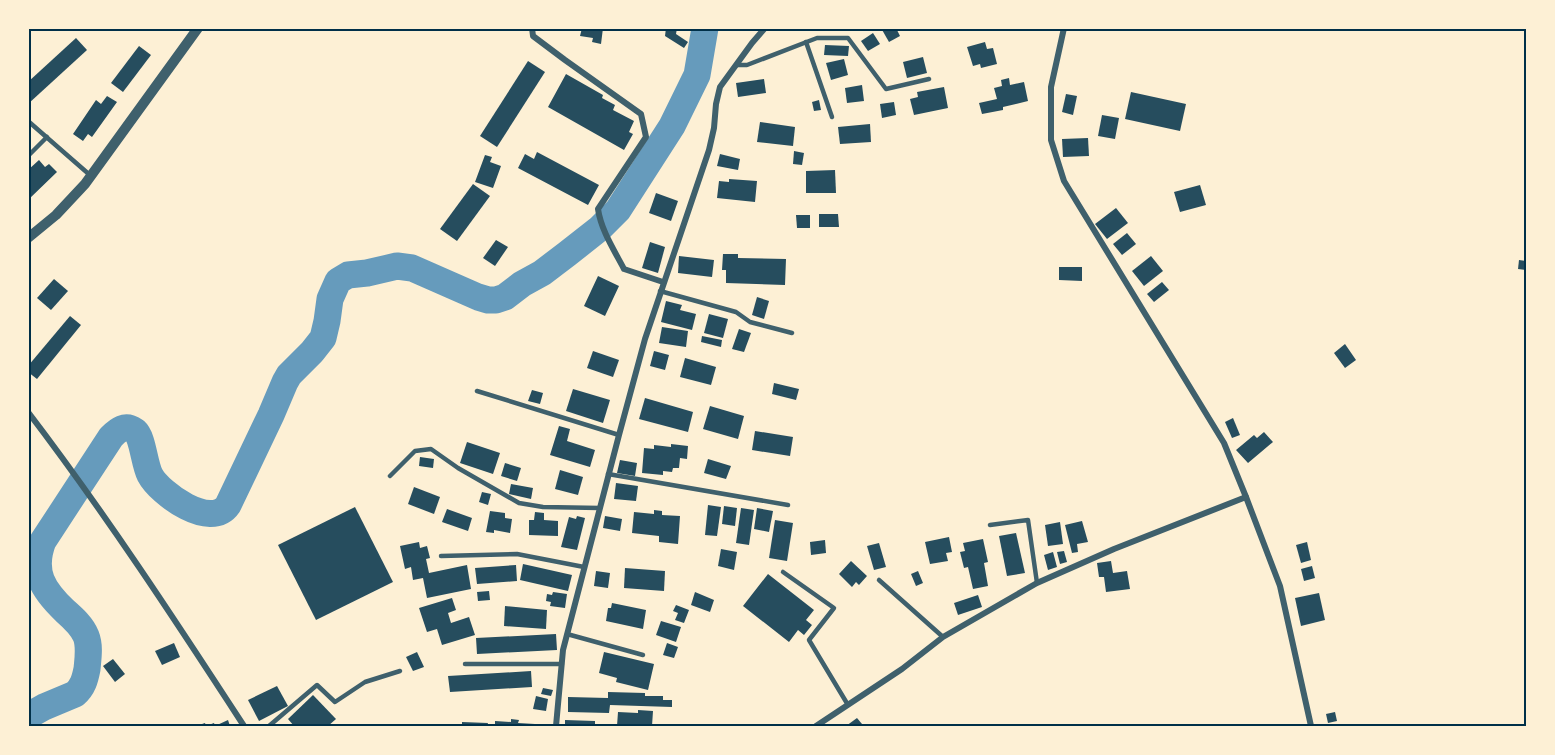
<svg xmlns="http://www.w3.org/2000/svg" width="1555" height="755" viewBox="0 0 1555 755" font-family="Roboto,sans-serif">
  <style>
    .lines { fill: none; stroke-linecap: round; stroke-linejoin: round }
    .river { stroke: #669bbc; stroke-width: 27 }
    .building { fill: #264d5e }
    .service { stroke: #3f606c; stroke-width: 4.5 }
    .minor { stroke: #3f606c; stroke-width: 6 }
    .tertiary { stroke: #3f606c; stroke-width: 10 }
    .neatline { fill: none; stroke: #003049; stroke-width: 2 }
  </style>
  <rect width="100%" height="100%" fill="#fdf0d5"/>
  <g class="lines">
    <path class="river" d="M28 716 44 707 75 694C83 687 85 679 87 669 88 658 90 646 86 636 82 626 73 618 65 611 43 590 31 572 43 541L111 437C118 430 125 424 135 431 143 438 144 463 150 475 160 494 211 530 228 505L271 415 285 382 289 375 312 352 323 338 327 321 330 299 338 281 348 275 367 273 397 266 412 268 478 297 488 300H496L505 297 522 284 542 273 567 254 600 228 618 210 672 126 697 75 705 28"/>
  </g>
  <g class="building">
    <path d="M582 28H603L601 44 592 42 593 38 580 36Z"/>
    <path d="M666 28H677L676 34 688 42 684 48 665 36Z"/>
    <path d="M881 28H896L900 36 889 42Z"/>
    <path d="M873 33 880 44 868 51 861 41Z"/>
    <path d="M76 38 87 50 28 104V82Z"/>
    <path d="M985 42 987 49 993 48 997 64 981 68 980 64 973 66 967 47Z"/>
    <path d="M825 45 849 46 848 56 824 55Z"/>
    <path d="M139 46 151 55 123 92 111 83Z"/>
    <path d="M923 57 927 73 907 78 903 62Z"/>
    <path d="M844 59 848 75 831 80 826 63Z"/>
    <path d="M528 61 545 72 497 147 480 136Z"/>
    <path d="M566 74 603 95 602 98 615 105 613 110 634 121 629 132 633 134 624 150 548 107Z"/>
    <path d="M1009 78 1010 85 1024 82 1028 101 1003 107V110L982 114 979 103 997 99 994 88 1002 86 1001 80Z"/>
    <path d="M764 79 766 93 738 97 736 83Z"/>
    <path d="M862 85 864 101 847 103 845 88Z"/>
    <path d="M944 87 948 108 914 115 910 99 918 97 917 92Z"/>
    <path d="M1131 92 1186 104 1180 131 1125 119Z"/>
    <path d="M1066 94 1077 96 1073 115 1062 112Z"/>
    <path d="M107 96 117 102 92 137 88 134 83 141 73 134 96 100 101 104Z"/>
    <path d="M819 100 821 110 814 111 812 102Z"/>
    <path d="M894 102 896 115 882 118 880 104Z"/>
    <path d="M1102 115 1119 118 1115 139 1098 136Z"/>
    <path d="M760 122 795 127 793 146 757 142Z"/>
    <path d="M870 124 871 142 840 144 838 127Z"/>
    <path d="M1088 138 1089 156 1063 157 1062 139Z"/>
    <path d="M794 151 804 153 802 165 793 164Z"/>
    <path d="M537 152 599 185 588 205 518 168 525 154 534 159Z"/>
    <path d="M720 154 740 159 738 170 717 166Z"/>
    <path d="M485 155 492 157 490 162 501 166 493 188 475 182Z"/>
    <path d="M39 160 45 167 49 164 57 172 28 200V170Z"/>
    <path d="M835 170 836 193H806V171Z"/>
    <path d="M729 179 757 181 755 202 717 198 719 181 729 182Z"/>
    <path d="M473 184 490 196 457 241 440 229Z"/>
    <path d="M1200 185 1206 205 1180 212 1174 192Z"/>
    <path d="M656 193 678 201 671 221 649 213Z"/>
    <path d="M1116 208 1128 223 1107 239 1095 224Z"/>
    <path d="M819 214H838L839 227H819Z"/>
    <path d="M796 215H810V228H797Z"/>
    <path d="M1127 233 1136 244 1122 255 1113 244Z"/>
    <path d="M496 240 508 247 495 266 483 258Z"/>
    <path d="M650 242 665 247 658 273 642 268Z"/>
    <path d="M723 254H738V258L786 259 785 285 726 283V270H722Z"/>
    <path d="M679 256 714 260 712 277 678 273Z"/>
    <path d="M1151 256 1163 271 1144 286 1132 271Z"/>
    <path d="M1519 260 1526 261V270L1518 269Z"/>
    <path d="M1059 267H1082V281L1059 280Z"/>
    <path d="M598 276 619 286 605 316 584 306Z"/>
    <path d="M54 279 68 291 51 310 37 298Z"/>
    <path d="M1162 282 1169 290 1154 302 1147 294Z"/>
    <path d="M757 297 769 301 764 319 752 315Z"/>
    <path d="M666 301 682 305 680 310 696 314 692 330 661 322Z"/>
    <path d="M709 314 728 319 723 338 704 333Z"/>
    <path d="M70 316 81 325 37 379 28 372V366Z"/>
    <path d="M662 327 688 331 686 347 659 343Z"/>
    <path d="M739 329 751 333 744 352 732 349Z"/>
    <path d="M702 336 722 340 721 347 701 342Z"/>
    <path d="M1345 344 1356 360 1345 368 1334 353Z"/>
    <path d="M593 351 619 360 613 377 587 368Z"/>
    <path d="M654 351 669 355 665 370 650 366Z"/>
    <path d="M685 358 716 367 711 385 680 377Z"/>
    <path d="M774 383 799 389 796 400 772 394Z"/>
    <path d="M573 389 610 400 603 423 566 411Z"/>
    <path d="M532 390 543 393 540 404 528 401Z"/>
    <path d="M645 398 693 412 688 432 639 419Z"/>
    <path d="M710 406 744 416 738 439 703 429Z"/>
    <path d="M1233 418 1240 435 1232 438 1225 422Z"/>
    <path d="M559 426 570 429 567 441 595 450 590 467 550 455Z"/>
    <path d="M755 431 793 437 790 456 752 450Z"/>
    <path d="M1264 432 1273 442 1248 463 1236 450 1254 435 1257 438Z"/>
    <path d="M467 442 500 453 493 474 460 463Z"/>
    <path d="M671 444 688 446 687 459 680 458 679 468H673L672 472 663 471V475L642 473 644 448 654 449V445L671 447Z"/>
    <path d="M420 457 434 459 433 468 419 466Z"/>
    <path d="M708 459 731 466 726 479 704 473Z"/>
    <path d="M620 460 637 463 635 476 617 473Z"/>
    <path d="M505 463 521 468 517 481 501 476Z"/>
    <path d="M560 470 583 477 578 495 555 489Z"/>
    <path d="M616 483 638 486 636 501 614 499Z"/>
    <path d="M511 484 533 488 531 499 509 494Z"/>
    <path d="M414 487 440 497 434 514 408 504Z"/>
    <path d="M482 492 491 494 488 505 479 502Z"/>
    <path d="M708 505 721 507 717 536 705 535Z"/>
    <path d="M724 506 737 508 735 526 722 524Z"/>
    <path d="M355 507 393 582 316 620 278 545Z"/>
    <path d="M741 508 754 510 749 545 736 543Z"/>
    <path d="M757 508 773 511 769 532 754 529Z"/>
    <path d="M447 509 472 518 468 531 442 522Z"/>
    <path d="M654 510 662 511V515L680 516 678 544 659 542V536L632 533 634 512 654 514Z"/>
    <path d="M490 511 505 513V518L512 519 510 533 494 530V533L486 532Z"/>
    <path d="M535 512 544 513V520L558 521V536L529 535V520H534Z"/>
    <path d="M577 516 585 518 577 550 561 547 569 517 576 519Z"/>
    <path d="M605 516 622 519 620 531 603 528Z"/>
    <path d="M775 520 793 523 787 561 769 558Z"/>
    <path d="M1082 521 1088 542 1077 544 1078 552 1072 553 1065 525Z"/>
    <path d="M1060 522 1063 544 1048 546 1045 525Z"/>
    <path d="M1016 533 1025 573 1007 576 999 536Z"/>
    <path d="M949 537 952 552 946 553 948 561 930 564 925 542Z"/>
    <path d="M983 539 988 562 984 563 988 586 973 589 968 567 964 568 960 552 965 551 963 543Z"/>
    <path d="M825 540 826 553 811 555 810 542Z"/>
    <path d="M419 542 420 548 427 546 430 558 426 559 429 573 467 565 471 589 427 598 423 578 413 580 411 567 405 569 400 546Z"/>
    <path d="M1307 542 1311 560 1301 563 1296 545Z"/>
    <path d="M879 543 886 567 874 570 867 546Z"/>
    <path d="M721 549 737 552 734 570 718 566Z"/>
    <path d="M1064 551 1067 562 1060 564 1057 552Z"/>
    <path d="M1053 552 1057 567 1048 570 1044 555Z"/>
    <path d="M851 561 867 576 859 585 856 582 852 587 839 574Z"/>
    <path d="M1111 561 1113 573 1127 571 1130 589 1106 592 1104 577H1099L1097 563Z"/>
    <path d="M523 564 572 575 568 591 520 580Z"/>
    <path d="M516 565 517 581 477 584 475 568Z"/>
    <path d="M1312 566 1315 578 1304 581 1301 569Z"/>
    <path d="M625 568 665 571 664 591 624 588Z"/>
    <path d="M596 571 610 573 608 588 594 586Z"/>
    <path d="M918 571 923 583 916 586 911 574Z"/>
    <path d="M768 574 814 610 806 620 812 625 804 635 798 630 789 642 743 606Z"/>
    <path d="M489 591 490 600 478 601 477 592Z"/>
    <path d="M553 592 567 594 565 608 550 606 551 602 546 601 547 594 552 595Z"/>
    <path d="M695 592 714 600 710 612 691 605Z"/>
    <path d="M1319 593 1325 620 1301 626 1295 598Z"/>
    <path d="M978 595 982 607 958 615 954 603Z"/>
    <path d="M452 598 456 610 448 613 451 623 469 617 475 635 442 645 437 629 427 632 419 608Z"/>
    <path d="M612 603 646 610 643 629 606 621 608 608H611Z"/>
    <path d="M676 605 689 610 684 623 675 620 678 613 673 611Z"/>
    <path d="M505 606 547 610 546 629 504 626Z"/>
    <path d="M661 621 681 627 676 642 656 635Z"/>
    <path d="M556 634 557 650 477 654 476 638Z"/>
    <path d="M174 643 180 657 162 665 155 651Z"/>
    <path d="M667 643 678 647 674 658 663 655Z"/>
    <path d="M417 652 424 667 413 671 406 657Z"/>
    <path d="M604 652 654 664 648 690 616 682 617 678 599 673Z"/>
    <path d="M113 659 125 674 115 682 103 666Z"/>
    <path d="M531 671 532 687 450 692 448 676Z"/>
    <path d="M277 686 288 706 259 721 248 700Z"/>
    <path d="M543 688 553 690 551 696 541 694Z"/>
    <path d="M608 692 645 693V696H663V700H672V707L610 705 609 713 568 712V697L608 698Z"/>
    <path d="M313 695 336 719 328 726H294L288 719Z"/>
    <path d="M536 696 548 699 546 711 533 709Z"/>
    <path d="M638 710 653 711 652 726H617L618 712 638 713Z"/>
    <path d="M1335 712 1337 721 1328 723 1326 714Z"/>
    <path d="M857 718 862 724 860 726H846Z"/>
    <path d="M511 719 519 720 518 723 535 724 534 726H495V721L511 722Z"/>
    <path d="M228 720 230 726H196L205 723 206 726 214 723 215 726Z"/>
    <path d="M565 720 595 721V726H565Z"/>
    <path d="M462 722 488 723 487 726H462Z"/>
  </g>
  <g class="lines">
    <g class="service">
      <path d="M806 42 832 117"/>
      <path d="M736 65H747L817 38H848L886 89 929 79"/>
      <path d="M28 121 91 176"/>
      <path d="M28 156 47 137"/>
      <path d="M660 291 736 312 750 322 792 333"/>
      <path d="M477 391 619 435"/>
      <path d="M608 474 788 505"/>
      <path d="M390 476 415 451 431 449 458 468 519 503 543 507 600 508"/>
      <path d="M990 525 1028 520 1037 583"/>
      <path d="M441 556 517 554 584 567"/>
      <path d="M783 572 834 608 809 640 848 705"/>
      <path d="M879 580 943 637"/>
      <path d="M567 634 643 655"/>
      <path d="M465 664H562"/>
      <path d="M269 726 317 685 335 702 365 682 400 671"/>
    </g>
    <g class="minor">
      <path d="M532 28 533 36 565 60 641 114 646 137 598 209C601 230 614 250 624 269L663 282"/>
      <path d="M1064 28 1051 87V140L1064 181 1224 443 1246 497 1280 586 1311 726"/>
      <path d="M28 412C105 513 175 620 244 726"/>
      <path d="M556 726 563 650 619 435 645 339 709 150 714 128 716 104 720 87 752 43 765 28"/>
      <path d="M816 726 902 669 943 637 1037 583 1114 549 1246 497"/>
    </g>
    <path class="tertiary" d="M28 238 56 215 85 184 198 28"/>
  </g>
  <rect width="1555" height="755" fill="none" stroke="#fdf0d5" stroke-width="60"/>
  <rect x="30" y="30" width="1495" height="695" class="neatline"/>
</svg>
